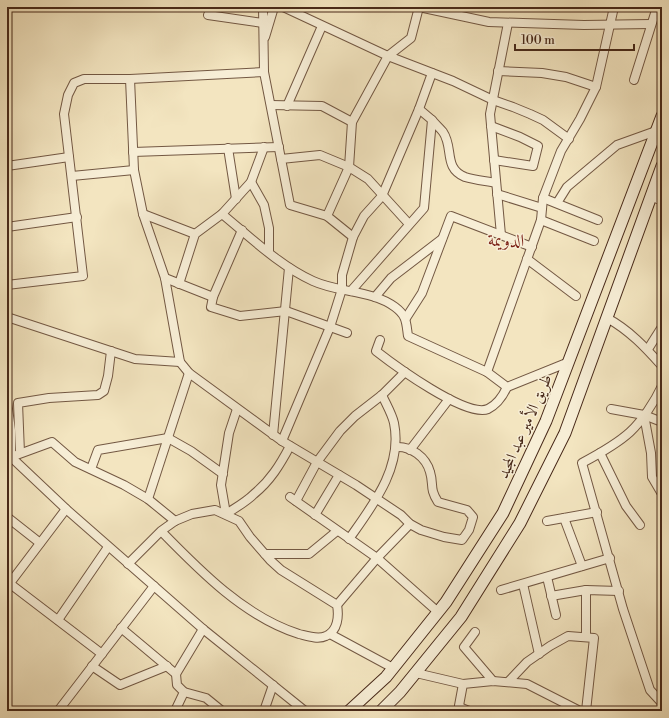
<svg xmlns="http://www.w3.org/2000/svg" width="669" height="718" viewBox="0 0 669 718" font-family="'Libre Bodoni',Amiri,serif">
  <style>
    .lines { fill: none; stroke-linecap: round; stroke-linejoin: round }
    .minor-casing { stroke: #735843; stroke-width: 10 }
    .secondary-casing { stroke: #482919; stroke-width: 13 }
    .minor { stroke: #f7eed6; stroke-width: 8 }
    .secondary { stroke: #f7eed6; stroke-width: 11 }
    .labels { text-anchor: middle; stroke-width: 3; stroke-linejoin: round; paint-order: stroke }
    .street-label { font-size: 16px; fill: #482919; stroke: #f7eed6 }
    .neighbourhood-label { font-size: 17px; fill: #7a1f14; stroke: #f7eed6 }
  </style>
  <rect width="100%" height="100%" fill="#f3e5c0"/>
  <filter id="stains"><feTurbulence type="fractalNoise" baseFrequency=".005" numOctaves="4"/><feColorMatrix values="0 0 0 0 .2 0 0 0 0 .09 0 0 0 0 .02 0 0 0 .5 -.17"/></filter>
  <radialGradient id="worn" r=".72"><stop offset=".6" stop-color="#630" stop-opacity="0"/><stop offset="1" stop-color="#630" stop-opacity=".3"/></radialGradient>
  <g class="lines">
    <g class="minor-casing">
      <g id="minor">
        <path d="M263 7 264 72 290 205 327 216 353 237"/>
        <path d="M283 7 388 56 453 81 493 100 513 107 530 114 543 120 569 139"/>
        <path d="M419 7 489 22 584 25 651 24"/>
        <path d="M208 15 263 23"/>
        <path d="M265 37 274 7"/>
        <path d="M498 71 542 73 566 77 596 87"/>
        <path d="M130 79 134 170 143 214 165 278 180 362 189 373 282 441 356 485 401 515 410 524 421 530 444 537 462 540 469 530 473 517 467 510 438 502C429 488 434 485 430 472 426 457 411 446 396 447"/>
        <path d="M634 80 657 7"/>
        <path d="M271 105 322 106 352 122"/>
        <path d="M287 106 322 26"/>
        <path d="M432 120C435 124 440 128 443 132 454 148 443 168 465 177 475 180 486 181 496 183"/>
        <path d="M491 126 520 137 538 146 533 166 494 160"/>
        <path d="M228 148 236 199"/>
        <path d="M133 152 279 147"/>
        <path d="M281 159 320 155 349 167 368 179 409 224"/>
        <path d="M7 166 69 157"/>
        <path d="M72 176 134 170"/>
        <path d="M251 182 264 205 269 228V252"/>
        <path d="M497 194 542 208"/>
        <path d="M651 196 662 201"/>
        <path d="M543 198 598 220"/>
        <path d="M557 203 567 187 617 145 656 131"/>
        <path d="M143 214 195 234"/>
        <path d="M222 214C250 237 280 266 313 281 339 293 372 290 395 307 407 316 406 322 408 336L487 372 507 387 569 362"/>
        <path d="M327 216 349 167 352 122 388 56 411 38 419 7"/>
        <path d="M541 220 594 241"/>
        <path d="M7 227 77 217"/>
        <path d="M242 230 213 297 211 307 240 316 286 311 347 333"/>
        <path d="M501 235 490 114 508 23"/>
        <path d="M527 259 576 296"/>
        <path d="M165 278 213 297"/>
        <path d="M179 284 195 234 222 214 251 182 264 147"/>
        <path d="M7 285 83 276 64 114 68 95 74 83 84 79H130L264 72"/>
        <path d="M351 291 424 208 432 120 419 109"/>
        <path d="M375 297 391 278 442 239"/>
        <path d="M7 317 135 359 180 362"/>
        <path d="M406 318 422 293 451 216 532 247"/>
        <path d="M607 318C629 330 645 347 662 366"/>
        <path d="M380 340 376 351C394 365 466 418 488 409 498 404 503 396 507 387"/>
        <path d="M648 349 662 327"/>
        <path d="M487 372 541 220 543 198 561 151 580 119 596 87 614 7"/>
        <path d="M662 386C655 401 642 421 630 432 617 444 597 455 582 463L623 609 650 690 662 703"/>
        <path d="M7 402 11 430V457L52 442 75 462 124 485 148 499 175 521"/>
        <path d="M237 409 229 433 221 485 226 514C235 508 246 502 254 494 270 481 280 465 290 446"/>
        <path d="M611 409 644 415 662 422"/>
        <path d="M644 415 651 453 652 477 662 494"/>
        <path d="M273 435 289 268"/>
        <path d="M282 441 330 327 342 289V275L353 237 364 216 382 196 419 109 432 73"/>
        <path d="M410 450 449 399"/>
        <path d="M20 453 18 403 49 398 98 395 104 391 108 376 111 351"/>
        <path d="M600 453 626 506 640 525"/>
        <path d="M7 456 11 457 66 509 203 629 305 711"/>
        <path d="M91 469 98 450 168 438 191 451 223 474"/>
        <path d="M290 497 377 558 438 612"/>
        <path d="M148 499 189 373"/>
        <path d="M296 501 317 462 340 431 355 416 382 395 405 372"/>
        <path d="M315 515 339 475"/>
        <path d="M7 517 40 543"/>
        <path d="M564 518 582 566"/>
        <path d="M547 521 597 512"/>
        <path d="M349 539C373 505 403 467 394 423 392 414 386 404 382 395"/>
        <path d="M265 554H309L337 531"/>
        <path d="M128 564 161 531 175 521 192 514 215 510 239 521 250 537 270 560 281 570 337 605C339 616 338 631 326 636 318 640 307 636 299 634 245 617 200 571 161 531"/>
        <path d="M547 577 556 615"/>
        <path d="M9 583 102 654"/>
        <path d="M523 584 539 654"/>
        <path d="M7 587 66 509"/>
        <path d="M501 590 610 558"/>
        <path d="M551 596 586 590 619 591"/>
        <path d="M337 605 377 558 410 524"/>
        <path d="M58 620 108 547"/>
        <path d="M121 628 176 674 203 629"/>
        <path d="M475 632 464 647 493 681"/>
        <path d="M330 634 393 668"/>
        <path d="M586 637V590"/>
        <path d="M92 666 120 685 167 666"/>
        <path d="M416 673 463 684"/>
        <path d="M509 681 527 662 550 646 568 636 594 638 586 711"/>
        <path d="M184 692 206 698 222 711"/>
        <path d="M459 707 469 711"/>
        <path d="M58 711 154 586"/>
        <path d="M175 711 184 692 177 685 176 674"/>
        <path d="M264 711 273 685"/>
        <path d="M458 711 463 684 493 681 527 684 580 711"/>
      </g>
    </g>
    <g class="secondary-casing">
      <g id="secondary">
        <path d="M349 711 386 677 446 602 503 513 546 421 662 116"/>
        <path d="M381 711 400 692 461 617 520 523 565 433 662 166"/>
      </g>
    </g>
    <use href="#minor" class="minor"/>
    <use href="#secondary" class="secondary"/>
  </g>
  <g class="labels">
    <g class="street-label">
      <text transform="translate(524 426) rotate(-66)" y="6">طريق الأمير عبد المجيد</text>
    </g>
    <g class="neighbourhood-label">
      <text x="506" y="246">الدويمة</text>
    </g>
  </g>
  <rect width="669" height="718" fill="none" stroke="#f3e5c0" stroke-width="24"/>
  <rect x="8" y="8" width="653" height="702" fill="none" stroke="#482919" stroke-width="2"/>
  <rect x="12" y="12" width="645" height="694" fill="none" stroke="#482919"/>
  <path d="M515 44v6h119v-6" fill="none" stroke="#482919" stroke-width="2"/>
  <text x="521" y="44" font-size="12" fill="#482919" stroke="#f7eed6" stroke-width="3" paint-order="stroke">100 m</text>
  <rect width="100%" height="100%" filter="url(#stains)"/>
  <rect width="100%" height="100%" fill="url(#worn)"/>
</svg>
